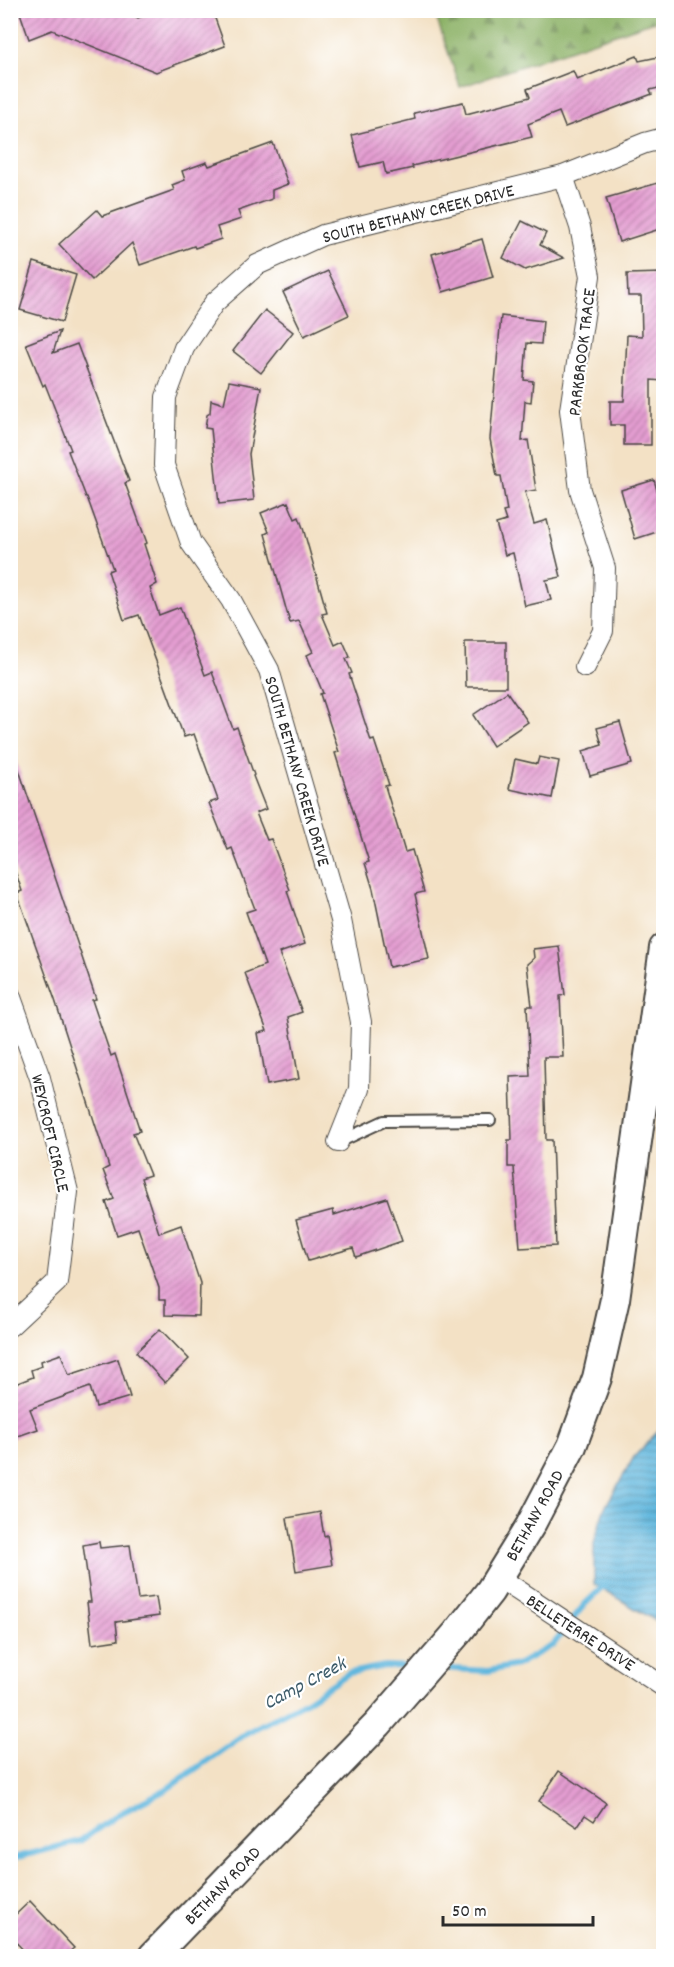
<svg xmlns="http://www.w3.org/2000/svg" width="674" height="1967" viewBox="0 0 674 1967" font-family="Dekko,sans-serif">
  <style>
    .forest { fill: url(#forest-firs); stroke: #5c6e4a; stroke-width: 1.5 }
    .water { fill: url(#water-rules); stroke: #467184; stroke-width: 1.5 }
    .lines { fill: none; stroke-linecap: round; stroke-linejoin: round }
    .stream { stroke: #61b7de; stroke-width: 6 }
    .building { fill: url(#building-hatch) }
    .lane-casing { stroke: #494642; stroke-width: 14 }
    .street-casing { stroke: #494642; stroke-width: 22 }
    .secondary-casing { stroke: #494642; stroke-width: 32 }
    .lane { stroke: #fff; stroke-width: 10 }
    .street { stroke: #fff; stroke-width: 20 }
    .secondary { stroke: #fff; stroke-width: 28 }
    .labels { text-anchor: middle; stroke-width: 4.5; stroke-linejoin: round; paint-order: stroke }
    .street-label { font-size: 18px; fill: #2b2b2b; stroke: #fff }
    .water-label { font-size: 20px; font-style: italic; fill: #3e5c6a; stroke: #fff }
  </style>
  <defs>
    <pattern id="forest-firs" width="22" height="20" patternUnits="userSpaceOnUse" patternTransform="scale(1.5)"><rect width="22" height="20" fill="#8db268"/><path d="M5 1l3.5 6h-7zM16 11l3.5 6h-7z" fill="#739156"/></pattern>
    <pattern id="water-rules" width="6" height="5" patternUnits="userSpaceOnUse" patternTransform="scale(1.5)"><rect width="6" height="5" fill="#61b7de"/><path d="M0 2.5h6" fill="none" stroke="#5095b4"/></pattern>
    <pattern id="building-hatch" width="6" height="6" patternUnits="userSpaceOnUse" patternTransform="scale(1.5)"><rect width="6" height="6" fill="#e49dd1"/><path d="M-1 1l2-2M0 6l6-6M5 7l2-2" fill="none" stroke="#b980aa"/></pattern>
  </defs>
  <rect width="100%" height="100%" fill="#fff"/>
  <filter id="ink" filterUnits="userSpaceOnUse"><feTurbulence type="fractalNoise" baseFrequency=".0167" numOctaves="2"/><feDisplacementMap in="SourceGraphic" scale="12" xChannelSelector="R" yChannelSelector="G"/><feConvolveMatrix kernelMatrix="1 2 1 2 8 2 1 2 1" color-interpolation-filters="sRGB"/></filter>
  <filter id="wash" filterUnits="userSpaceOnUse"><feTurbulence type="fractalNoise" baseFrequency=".008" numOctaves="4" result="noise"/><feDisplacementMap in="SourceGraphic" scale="24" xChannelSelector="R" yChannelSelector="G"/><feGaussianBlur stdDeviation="1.35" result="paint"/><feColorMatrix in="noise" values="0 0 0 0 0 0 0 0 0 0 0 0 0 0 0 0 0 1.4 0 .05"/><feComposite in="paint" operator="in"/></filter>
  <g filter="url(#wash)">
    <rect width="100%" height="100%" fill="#f3e1c5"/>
    <path class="forest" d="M663 10V18L460 87 434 11Z"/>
    <path class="water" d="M663 1426V1624L644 1614 594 1584V1543L604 1509 634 1457Z"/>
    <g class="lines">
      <g class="stream">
        <path d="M437 1668 488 1671 517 1665 553 1645 584 1605 606 1584"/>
        <path d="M10 1859 80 1841 119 1814 167 1789 246 1733 305 1702 349 1673 385 1666 415 1667"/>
      </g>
    </g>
    <g id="blocks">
      <g class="building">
        <path d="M19 10H122L138 18 159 10H212L225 46 156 72 52 30 29 39Z"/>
        <path d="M637 56 639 61 663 56V87L650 90 652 94 565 127 559 112 528 124 532 137 412 166 413 168 386 174 383 162 360 167 352 135 415 119 414 113 463 102 466 114 530 97 527 89 573 71 577 80Z"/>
        <path d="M273 143 288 184 272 190V199L238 211 241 219 217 227 221 239 195 248 194 246 140 265 132 243 92 280 59 244 97 210 102 216 174 190 172 185 185 180 182 171 207 162 209 166Z"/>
        <path d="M658 183 663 202V228L619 242 606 198Z"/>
        <path d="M522 221 546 233 540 245 564 258 525 270 503 258Z"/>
        <path d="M482 239 493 277 443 292 432 254Z"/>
        <path d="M34 262 76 275 62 322 20 310Z"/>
        <path d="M328 271 349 315 304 336 283 292Z"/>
        <path d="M663 273V381L651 380V445H624V425H610V401H624L627 335 642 336 641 296H628L627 274Z"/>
        <path d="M265 310 293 332 261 373 233 351Z"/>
        <path d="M501 316 543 321 541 344 527 343 524 380 533 381 531 402 525 401 522 441 528 440 536 490 525 492 534 524 547 520 561 577 546 580 551 600 525 606 513 553 505 555 496 524 506 521 503 512 507 511 501 476H497L490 439Z"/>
        <path d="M60 331 53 353 77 344 129 481 125 483 147 543 144 544 157 584 150 588 159 615 180 607 205 675 212 672 233 729 237 727 254 775 253 776 266 809 256 813 267 840 271 839 290 890 287 891 305 944 279 953 302 1012 288 1017 299 1079 267 1085 258 1033 267 1031 245 973 265 965 246 912 255 909 232 848 228 850 209 803 218 800 194 734 184 737 139 615 124 620 108 571 113 569 87 497H86L68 451 71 450 45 384 43 386 26 344Z"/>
        <path d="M229 381 261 387 249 454 254 500 219 504 211 429 205 428 207 415 210 413 211 400 224 404Z"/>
        <path d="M654 480 663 510V530L635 539 621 490Z"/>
        <path d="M288 502 295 519 299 517 303 528 327 613 322 614 335 645 343 641 350 657 346 659 352 673 349 674 371 741 374 740 389 785 385 786 405 852 412 850 424 892 415 894 429 959 389 967 373 889 365 863 369 862 335 753 339 752 320 694 323 693 307 655 313 652 299 621 290 623 265 534 269 532 261 513Z"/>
        <path d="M465 642H506V687H466Z"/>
        <path d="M507 692 528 722 493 746 473 715Z"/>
        <path d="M620 722 632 764 590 776 583 751 602 745 597 728Z"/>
        <path d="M14 755 96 999 92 1000 111 1056 115 1054 140 1131 133 1133 150 1175 141 1178 159 1233 181 1225 200 1283 199 1316 165 1315V1300H159V1288L138 1228 117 1235 106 1202 114 1199 103 1170 109 1167 55 1000 17 893 22 891 10 856V756Z"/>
        <path d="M539 757 559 761 552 798 509 789 515 759 537 764Z"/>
        <path d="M559 946 565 995 560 996 563 1057H544L546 1140H552L556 1246 520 1248 514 1167H508V1140H512L510 1077 530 1076 527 1006H532L527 964 534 958 533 949Z"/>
        <path d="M387 1198 402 1241 356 1257 353 1248 308 1261 296 1220 333 1210 334 1215Z"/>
        <path d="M160 1329 189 1359 165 1383 136 1352Z"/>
        <path d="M61 1354 69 1375 118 1359 130 1397 96 1407 90 1387 30 1409 38 1429 10 1439V1386L33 1377 31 1370 42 1366 41 1361Z"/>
        <path d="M320 1512 324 1536 327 1535 332 1565 296 1571 287 1518Z"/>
        <path d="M99 1542 100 1548 130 1545 138 1599 156 1597 159 1616 116 1622 118 1640 92 1644 87 1602H91L83 1545Z"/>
        <path d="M559 1771 606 1803 594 1821 585 1815 577 1827 539 1801Z"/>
        <path d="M30 1901 74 1948 64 1956H29L10 1936V1920Z"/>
      </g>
    </g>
  </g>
  <g filter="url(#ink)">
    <use href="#blocks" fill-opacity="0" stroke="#494642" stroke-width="1.5"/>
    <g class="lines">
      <g class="lane-casing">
        <path id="lane" d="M339 1142 384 1121 490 1120"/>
      </g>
      <g class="street-casing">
        <g id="street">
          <path d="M563 176 580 227 590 276 570 410 580 490 605 568 603 631 585 667"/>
          <path d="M10 995 40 1078 68 1192 57 1282 10 1326"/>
          <path d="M338 1142 359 1089 361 1022 341 920 269 670 231 600 191 543 164 465 166 397 184 348 214 303 257 265 323 235 563 176 645 143 664 138"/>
          <path d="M498 1577 664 1687"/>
        </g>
      </g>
      <g class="secondary-casing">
        <path id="secondary" d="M153 1956 378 1724 457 1633 490 1591 530 1526 572 1446 597 1378 615 1299 664 948"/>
      </g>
      <use href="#lane" class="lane"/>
      <use href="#street" class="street"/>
      <use href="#secondary" class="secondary"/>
    </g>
  </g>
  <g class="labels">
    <g class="street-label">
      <text transform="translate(418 213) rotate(-14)" y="6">SOUTH BETHANY CREEK DRIVE</text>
      <text transform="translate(581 352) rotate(-83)" y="6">PARKBROOK TRACE</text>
      <text transform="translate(298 771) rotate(74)" y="6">SOUTH BETHANY CREEK DRIVE</text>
      <text transform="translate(51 1133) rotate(77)" y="6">WEYCROFT CIRCLE</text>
      <text transform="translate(534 1515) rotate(-61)" y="6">BETHANY ROAD</text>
      <text transform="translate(581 1632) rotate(33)" y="6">BELLETERRE DRIVE</text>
      <text transform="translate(222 1885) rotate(-46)" y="6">BETHANY ROAD</text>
    </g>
    <g class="water-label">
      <text transform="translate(304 1682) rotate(-28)" y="7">Camp Creek</text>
    </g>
  </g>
  <rect width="674" height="1967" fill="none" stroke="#fff" stroke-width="36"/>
  <path d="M443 1916v9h150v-9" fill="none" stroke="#2b2b2b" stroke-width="3"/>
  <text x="452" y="1916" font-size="18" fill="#2b2b2b" stroke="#ffffff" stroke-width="4.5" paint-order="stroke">50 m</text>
</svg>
